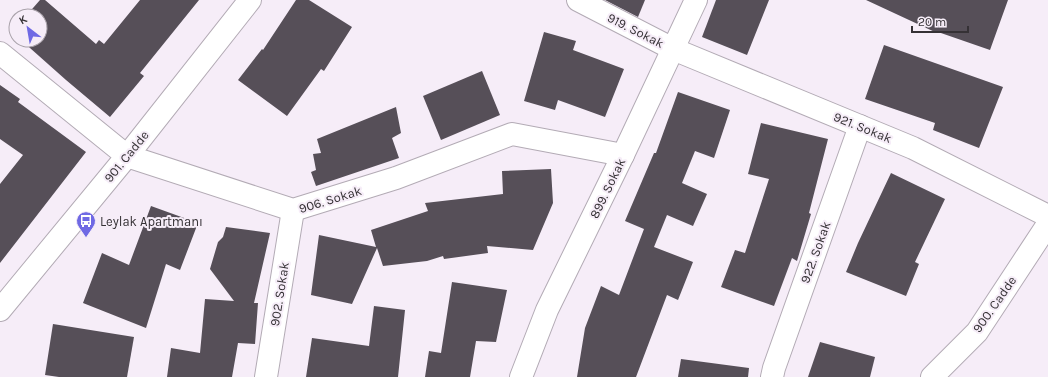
<svg xmlns="http://www.w3.org/2000/svg" width="1048" height="377" viewBox="0 0 1048 377" font-family="Karla,sans-serif">
  <style>
    .building { fill: #564f58 }
    .lines { fill: none; stroke-linecap: round; stroke-linejoin: round }
    .minor-casing { stroke: #b3abb5; stroke-width: 24 }
    .minor { stroke: #fff; stroke-width: 22 }
    .labels { text-anchor: middle; stroke-width: 4; stroke-linejoin: round; paint-order: stroke }
    .street-label { font-size: 13px; fill: #353135; stroke: #f6edf8 }
    .poi-label { font-size: 13px; fill: #353135; stroke: #f6edf8; text-anchor: start }
  </style>
  <rect width="100%" height="100%" fill="#f6edf8"/>
  <g class="building">
    <path d="M40 0H45L96 44 99 40 104 44 140 0H199L140 73 144 76 110 117 66 80 21 40H40V16H26Z"/>
    <path d="M296 0H309L352 27 324 71 321 69 287 116 238 80 262 49 263 50Z"/>
    <path d="M605 0H645L638 17Z"/>
    <path d="M716 0H769L747 55 702 37Z"/>
    <path d="M866 0H1008L990 50 938 32 937 33Z"/>
    <path d="M544 32 576 41 573 50 624 69 605 117 558 100 555 110 524 101Z"/>
    <path d="M884 45 1003 87 979 148 933 130 935 123 865 99Z"/>
    <path d="M482 71 500 115 441 140 423 96Z"/>
    <path d="M0 85 20 99 18 102 86 152 0 263V184L23 155 0 139Z"/>
    <path d="M678 92 730 110 714 158 695 151 682 183 707 194 693 226 667 215 654 247 693 262 678 300 667 295 636 377H577L585 328 601 286 619 295 644 229 625 221 654 153H656Z"/>
    <path d="M396 107 401 133 392 138 399 158 316 186 311 172 316 170 313 154 321 153 317 139Z"/>
    <path d="M761 123 828 139 809 213 811 214 797 261 792 258 774 306 721 287 735 250 745 253 769 179 748 174Z"/>
    <path d="M551 169 553 203 533 250 487 246 488 253 444 259 443 256 427 261 383 266 377 248 352 304 311 295 319 235 376 247 371 230 428 211 425 203 503 194 502 171Z"/>
    <path d="M891 173 945 199 915 262 919 264 906 296 846 272 858 243Z"/>
    <path d="M151 206 198 223 180 270 166 264 146 328 83 303 102 253 129 265Z"/>
    <path d="M226 227 270 233 254 303H258L255 344 238 343 232 377H167L171 348 200 353 205 299 234 301 210 269 218 242 223 237Z"/>
    <path d="M452 282 507 290 496 342 476 341 470 377H425L429 351 441 353Z"/>
    <path d="M374 306 405 310 398 377H306L312 338 369 346Z"/>
    <path d="M53 324 134 337 127 377H59L45 375Z"/>
    <path d="M820 342 875 357 870 377H808Z"/>
    <path d="M681 359 749 368 748 377H678Z"/>
  </g>
  <g class="lines">
    <g class="minor-casing">
      <g id="minor">
        <path d="M578 0 673 49 913 148 1048 216"/>
        <path d="M0 53 127 156 293 210 396 178 512 134 623 155"/>
        <path d="M0 310 127 156 250 0"/>
        <path d="M266 377 293 210"/>
        <path d="M521 377 547 310 623 155 696 0"/>
        <path d="M772 377 774 368 860 126"/>
        <path d="M932 377 977 332 1048 224"/>
      </g>
    </g>
    <use href="#minor" class="minor"/>
  </g>
  <defs>
    <g id="bus-pin" transform="scale(1)"><path d="M0 17L-7.5 6A9.5 9.5 0 1 1 7.5 6Z" fill="#6f69e4" stroke="#f6edf8"/><path d="M-5-6H5V4H4V6H2V4H-2V6H-4V4H-5ZM-3.5-4V0h7V-4ZM-3.5 1.2v1.5H-2V1.2ZM2 1.2v1.5H3.5V1.2Z" fill="#fff"/></g>
  </defs>
  <g fill-rule="evenodd">
    <use href="#bus-pin" x="86" y="221"/>
  </g>
  <g class="labels">
    <g class="street-label">
      <text transform="translate(636 30) rotate(27)" y="5">919. Sokak</text>
      <text transform="translate(863 127) rotate(22)" y="5">921. Sokak</text>
      <text transform="translate(126 156) rotate(-51)" y="5">901. Cadde</text>
      <text transform="translate(607 188) rotate(-64)" y="5">899. Sokak</text>
      <text transform="translate(330 199) rotate(-17)" y="5">906. Sokak</text>
      <text transform="translate(815 252) rotate(-70)" y="5">922. Sokak</text>
      <text transform="translate(279 294) rotate(-81)" y="5">902. Sokak</text>
      <text transform="translate(994 304) rotate(-55)" y="5">900. Cadde</text>
    </g>
    <g class="poi-label">
      <text x="100" y="226">Leylak Apartmanı</text>
    </g>
  </g>
  <g transform="translate(28 28) rotate(329)"><circle r="19" fill="#f6edf8" stroke="#a9a2aa"/>
  <path d="M0-3L7 15L0 10L-7 15Z" fill="#6f69e4"/>
  <text y="-6" font-size="11" font-weight="bold" text-anchor="middle" fill="#353135">K</text>
  </g>
  <path d="M912 26v6h56v-6" fill="none" stroke="#353135" stroke-width="2"/>
  <text x="918" y="26" font-size="12" fill="#353135" stroke="#f6edf8" stroke-width="3" paint-order="stroke">20 m</text>
</svg>
